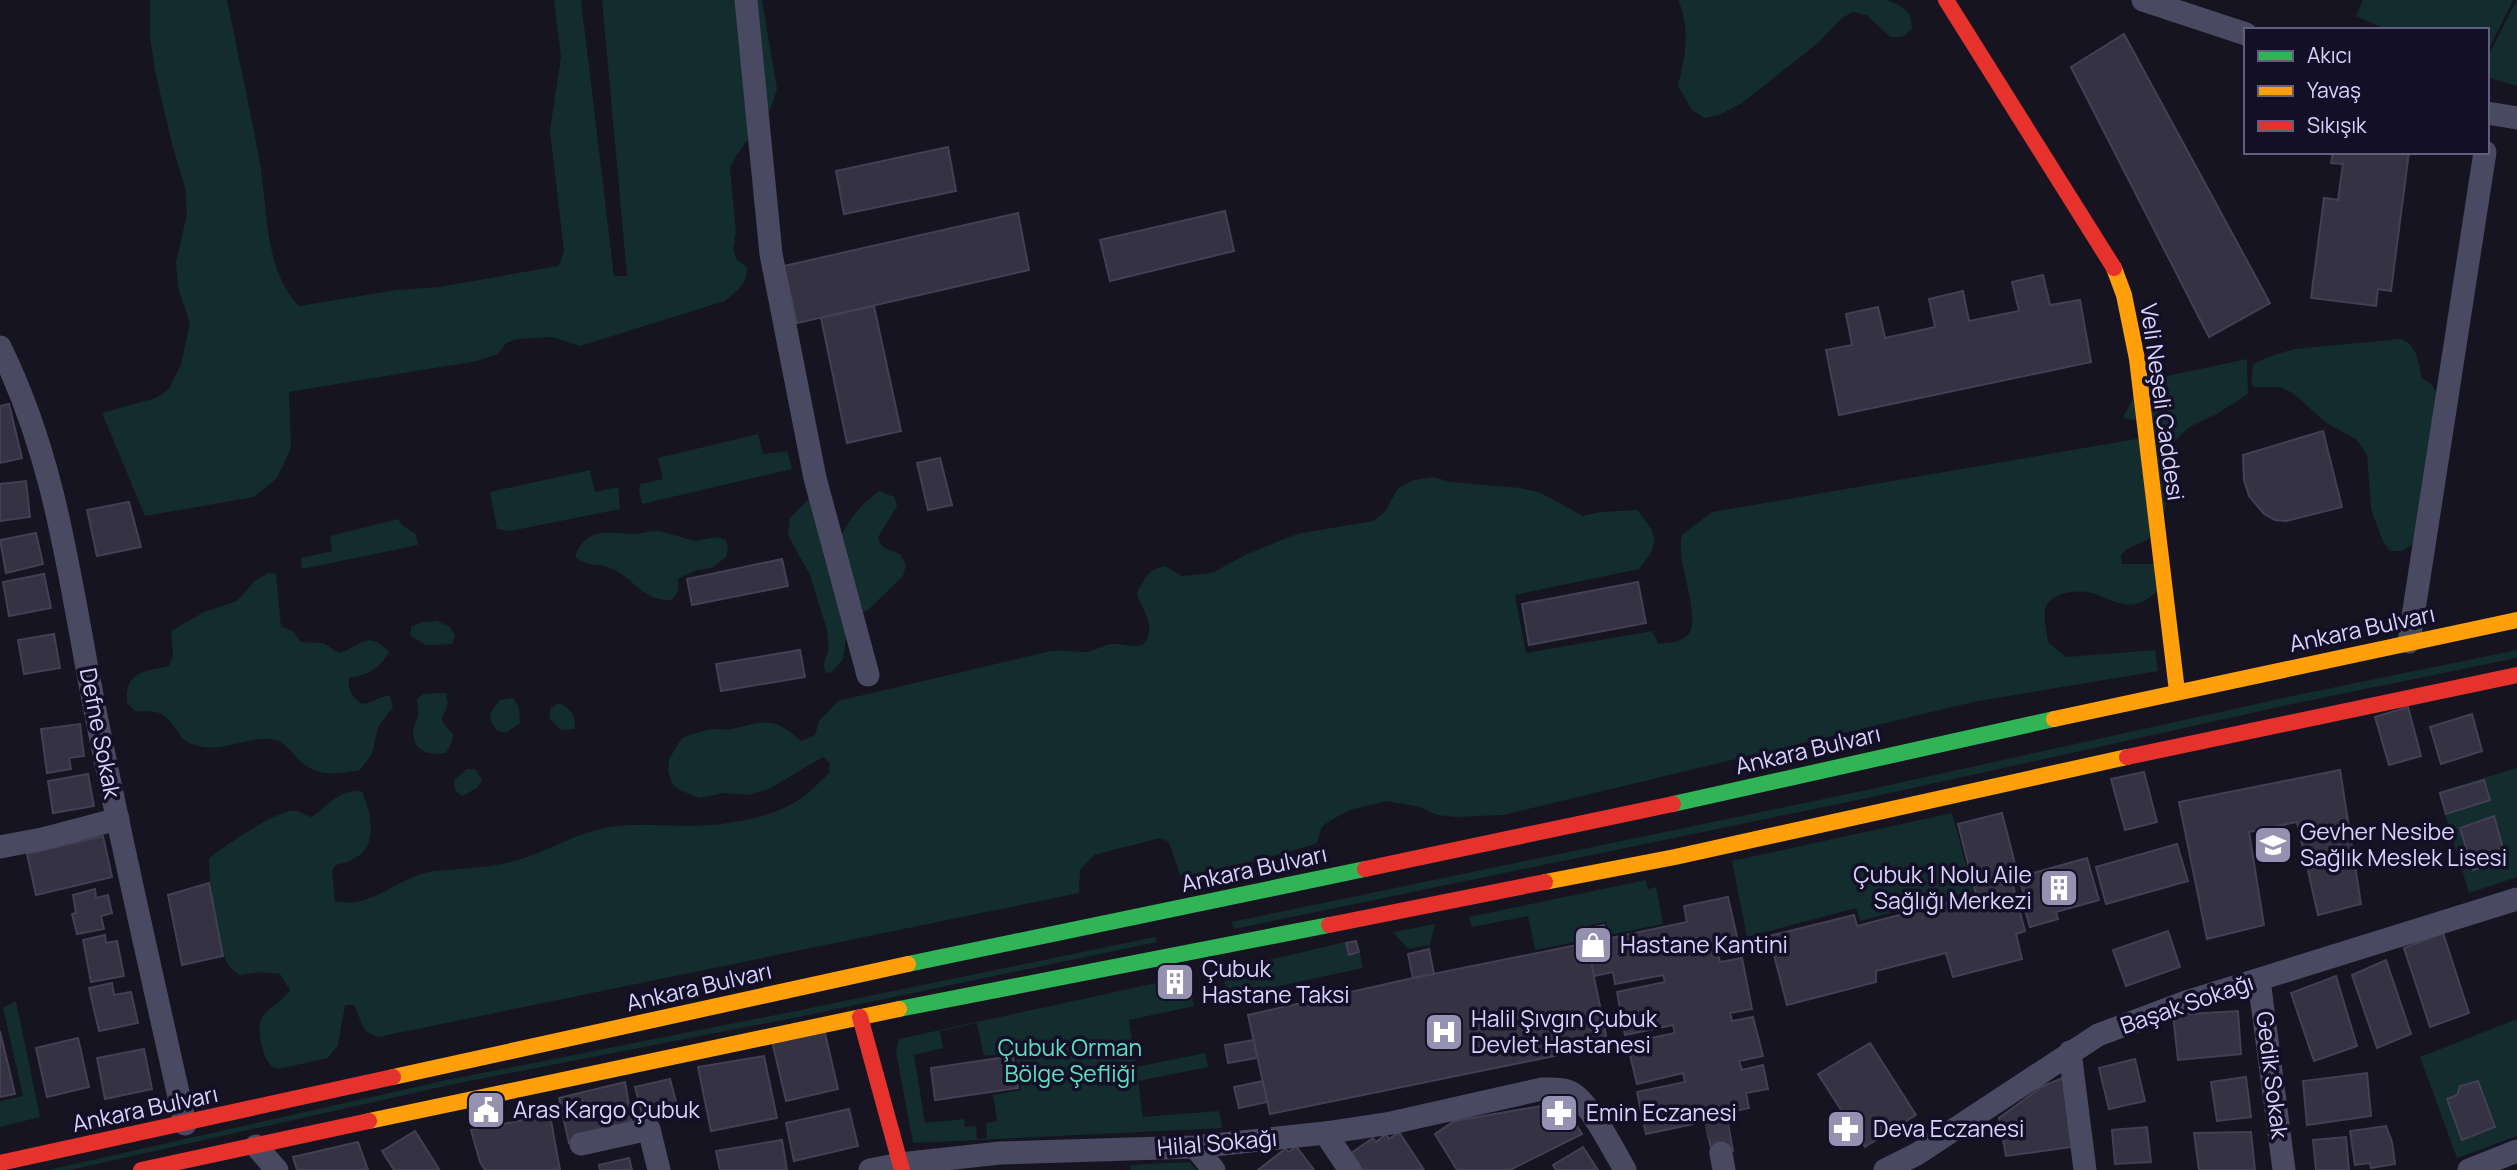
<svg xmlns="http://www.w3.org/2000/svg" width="2517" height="1170" viewBox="0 0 2517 1170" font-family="Manrope,sans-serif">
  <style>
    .green { fill: #132c2d; fill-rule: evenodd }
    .building { fill: #343243; stroke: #433f54; stroke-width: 2 }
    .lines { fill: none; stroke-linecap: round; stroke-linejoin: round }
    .street-tunnel { stroke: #333142; stroke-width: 23; stroke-dasharray: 23 11; stroke-linecap: butt }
    .street { stroke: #4a4962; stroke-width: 23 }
    .fast { stroke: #30b455; stroke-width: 16 }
    .slow { stroke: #ff9f0a; stroke-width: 16 }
    .jam { stroke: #e5322d; stroke-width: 16 }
    .labels { text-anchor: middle; stroke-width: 7; stroke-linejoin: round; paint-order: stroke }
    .street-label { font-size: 23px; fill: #d9d4ff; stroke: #130f26 }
    .poi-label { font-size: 23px; fill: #d9d4ff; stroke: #130f26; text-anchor: start }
    .park-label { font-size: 23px; fill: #5fe0c0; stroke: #130f26 }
  </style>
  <rect width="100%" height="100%" fill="#161421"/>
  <g class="green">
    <path d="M150 0H227C238 53 249 105 259 158 268 206 263 269 299 306L397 290 439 287 558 266 564 252 550 130 561 57 554 0H581L614 276H627L602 0H762L777 89 771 108 736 156 730 168 736 233 733 249 737 260 747 267C748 284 737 291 725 301L580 346 552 337 517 339 506 343 498 354 477 361 289 392 291 448 277 478 254 497 145 516 102 413 156 398 169 389 181 364 190 323 178 288 176 262 187 214 185 188 172 144 155 71 150 36Z"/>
    <path d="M1678 0H1887C1904 8 1911 8 1912 29L1902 37H1890L1867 15 1852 12 1841 19 1818 43 1742 103 1719 115 1704 118 1692 110 1678 86C1685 57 1691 29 1678 0Z"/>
    <path d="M2363 0H2513L2487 52V30H2387L2356 16Z"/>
    <path d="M2517 0V86L2487 77V58Z"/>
    <path d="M2401 339C2418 346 2418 362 2422 378L2431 384 2440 398 2414 543 2402 551H2390L2383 542 2371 509 2367 455 2357 440 2325 422 2294 394 2281 387H2255L2251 384 2253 364 2268 357 2294 349Z"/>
    <path d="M2247 359 2248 394 2215 415 2189 427 2168 448C2169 473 2171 514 2153 535 2144 545 2132 543 2121 555L2122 564H2168C2164 573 2161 588 2154 594 2127 617 2111 596 2087 592 2081 591 2071 592 2065 593 2037 601 2045 619 2048 642L2066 657 2155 650 2158 671 1973 702 1503 815 1456 817 1437 815 1420 807 1387 801 1350 810 1331 820 1322 827 1316 844 1191 878 1180 875 1169 842 1160 838 1094 855 1080 870 1079 893 378 1037 365 1031 354 1005H345L338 1045 328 1058 278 1069C275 1068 270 1065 269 1063 262 1054 256 1028 262 1018 267 1009 283 1000 290 990L280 974 262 972 239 975C233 970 228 966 225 958 215 936 209 883 209 858 224 847 279 807 297 811 302 812 306 816 312 817 325 807 344 786 362 792 371 812 379 845 355 858 349 862 341 863 334 866L332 872 335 901C373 910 399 875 435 871 464 868 496 868 524 858 551 849 576 834 604 828 629 823 654 825 679 826 710 827 760 821 788 806 804 798 817 785 829 773L830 763 823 757 769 789 748 795 724 793 699 798 680 790 673 785 668 771 669 759 682 738C693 734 703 730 714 729 720 729 726 730 731 729 766 722 771 715 801 741L815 735 819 721 838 701 1051 651C1063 650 1073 652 1084 652 1095 652 1104 643 1116 644 1127 645 1133 647 1143 645 1158 626 1143 614 1137 594 1144 578 1148 570 1165 566L1182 576 1212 573 1247 554 1297 534 1373 521 1385 512 1398 488 1414 480 1434 477 1450 482 1520 488 1541 493 1583 516 1600 512 1637 510C1658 535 1661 542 1639 569L1515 595 1526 653 1652 631 1658 644C1669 643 1687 642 1691 629 1697 614 1682 570 1681 552 1680 546 1681 540 1682 535L1712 512 2142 438 2140 421 2123 418 2137 390 2148 380Z"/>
    <path d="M758 434 763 454 787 451 792 469 642 504 639 490 641 484 663 479 658 458Z"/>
    <path d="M590 470 595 492 618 487 620 509 510 531 497 529 490 492Z"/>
    <path d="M879 491 894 497 897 506 878 537C881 551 889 548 900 554L906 565 903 576 868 610 848 619 844 626 846 639 843 659 832 672 826 673 823 664 829 649 827 630 810 575 788 535 790 518 809 499 819 496 836 545C849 520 857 508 879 491Z"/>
    <path d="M398 519 403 526 416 534 418 545 302 569 301 558 332 551 330 536Z"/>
    <path d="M659 531 695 541 717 537 726 540 728 546 726 557 712 568 697 570 678 579V591L672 600C641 602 633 575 608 567 596 563 584 566 575 557 586 527 606 533 631 534 640 534 650 531 659 531Z"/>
    <path d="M267 573 276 574 281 626 294 632 300 642 323 643 339 653C361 647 367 628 389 652 380 669 367 675 349 678 348 691 352 697 362 704 373 703 378 696 390 696L393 707 378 727 372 754 360 770C333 774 316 778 296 757 290 750 284 742 276 740 246 733 218 759 186 741 182 739 179 733 176 729 164 712 157 710 136 712L127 703C125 671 143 672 169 666L173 655 171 631 204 612 237 601 254 582Z"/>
    <path d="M437 621 450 627 455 636 452 644 426 645 411 636V627L422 622Z"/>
    <path d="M2517 650V658L2302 702 1872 797 1234 929 1231 922 1862 791 2292 696Z"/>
    <path d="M440 693H446L448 704 442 718 443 723 453 734 452 742 446 753C430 756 414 752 413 733 413 727 417 722 418 716 419 711 417 705 417 699L423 694Z"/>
    <path d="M513 698 519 708 520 723 506 733 496 730 491 722 490 713 500 700Z"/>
    <path d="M558 703C571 708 576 716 575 729L561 730 549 718 551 708Z"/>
    <path d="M2517 768V877L2469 893 2438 792Z"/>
    <path d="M467 769H475L482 780 477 788 462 796 455 790 454 780Z"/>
    <path d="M1952 813 1973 891 1860 921 1856 908 1747 937 1732 861Z"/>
    <path d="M1646 880 1648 889 1656 887 1663 924 1609 935 1606 922 1582 927 1584 940 1535 950 1528 916 1472 927 1469 917Z"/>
    <path d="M1435 924 1430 945 1408 949 1393 932Z"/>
    <path d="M1155 937 1157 942 803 1016 454 1084 70 1170H48L447 1080 796 1011Z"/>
    <path d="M1345 942 1348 956 1360 953 1363 968 1228 997 1222 971Z"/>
    <path d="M1188 976 1194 1006 1129 1020 1136 1067 1205 1053 1208 1067 1138 1081 1143 1117 1219 1111 1222 1128 913 1143 896 1052 899 1039ZM977 1023 984 1056 1015 1053 1021 1090 993 1095 997 1121 986 1123 987 1138 977 1139 976 1126 965 1127 964 1119 925 1123 914 1055 943 1048 940 1031Z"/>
    <path d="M16 1001 40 1117 0 1127V1101L23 1096 3 1008Z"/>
    <path d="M2517 1019V1136L2457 1158 2420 1057Z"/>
    <path d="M1190 1162 1196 1170H1131L1130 1165Z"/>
  </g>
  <g class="building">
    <path d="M2124 34 2270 303 2209 337 2071 67Z"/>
    <path d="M948 147 956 191 844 214 836 171Z"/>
    <path d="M2333 152H2409L2391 291 2378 289 2376 306 2311 298 2324 198 2338 200 2343 164 2331 163Z"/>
    <path d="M1225 211 1234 251 1110 281 1100 240Z"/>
    <path d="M1018 213 1029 270 797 323 784 266Z"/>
    <path d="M2043 275 2050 305 2080 300 2091 362 1839 415 1826 350 1852 345 1846 314 1878 307 1885 338 1935 327 1929 299 1963 291 1969 321 2019 311 2012 282Z"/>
    <path d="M874 306 901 431 847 443 821 318Z"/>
    <path d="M9 404 22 458 0 463V406Z"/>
    <path d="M2323 431 2342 507 2286 521 2275 520 2264 514 2249 496 2244 480 2243 455Z"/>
    <path d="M940 458 952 505 928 510 917 463Z"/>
    <path d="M26 481 30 517 0 521V484Z"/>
    <path d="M129 502 141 547 97 556 87 510Z"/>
    <path d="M36 533 43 564 6 573 0 540Z"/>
    <path d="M782 559 788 586 692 605 687 579Z"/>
    <path d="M44 574 51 608 9 616 3 582Z"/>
    <path d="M1638 582 1646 623 1529 645 1522 604Z"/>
    <path d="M54 634 60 668 24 674 18 640Z"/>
    <path d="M800 650 805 677 721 691 716 664Z"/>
    <path d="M2408 707 2421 756 2389 765 2375 717Z"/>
    <path d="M2472 714 2482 751 2441 764 2430 727Z"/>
    <path d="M80 724 84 756 69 758 71 769 47 773 41 729Z"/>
    <path d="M2340 770 2361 904 2318 915 2297 822 2249 832 2264 925 2207 939 2179 802Z"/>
    <path d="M2144 772 2157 822 2125 830 2111 779Z"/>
    <path d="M88 774 94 806 53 813 48 781Z"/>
    <path d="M2484 780 2490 800 2446 814 2440 793Z"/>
    <path d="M2002 813 2017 872 2010 874 2025 931 2016 934 2022 959 1953 977 1946 953 1876 971V982L1787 1005 1769 936 1854 915 1857 926 1976 895 1958 824Z"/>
    <path d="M2494 816 2506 859 2473 870 2460 828Z"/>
    <path d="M103 836 112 877 36 895 27 854Z"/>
    <path d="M2177 844 2188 881 2106 904 2096 867Z"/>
    <path d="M2087 858 2099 900 2056 912 2058 919 2030 927 2022 900 2025 899 2019 877Z"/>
    <path d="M209 883 223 956 182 965 168 895Z"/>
    <path d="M95 889 96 898 108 895 112 913 101 916 104 929 77 934 72 914 76 913 73 895Z"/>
    <path d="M1728 897 1739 946 1717 950 1720 962 1742 958 1752 1009 1730 1013 1732 1021 1753 1017 1763 1056 1739 1061 1742 1070 1763 1065 1768 1089 1746 1093 1749 1108 1694 1120V1124L1646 1134 1637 1092 1685 1082 1683 1073 1637 1084 1627 1043 1675 1033 1673 1025 1625 1035 1617 992 1665 982 1663 975 1615 984 1613 972 1594 976 1587 943 1687 922 1684 906Z"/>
    <path d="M1604 925 1607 939 1587 943 1585 929Z"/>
    <path d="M2168 931 2180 967 2126 986 2113 950Z"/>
    <path d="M2443 933 2469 1013 2430 1027 2404 948Z"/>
    <path d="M105 935 106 943 117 941 124 976 91 982 83 940Z"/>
    <path d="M1356 941 1359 952 1349 955 1346 943Z"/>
    <path d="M1587 943 1608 1045 1270 1114 1248 1015 1413 978Z"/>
    <path d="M1429 949 1434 974 1413 978 1408 954Z"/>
    <path d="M2386 960 2411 1034 2377 1048 2352 975Z"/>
    <path d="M2336 976 2357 1046 2314 1061 2291 993Z"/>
    <path d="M112 983 114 995 131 992 138 1023 99 1031 89 988Z"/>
    <path d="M2238 1011 2241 1054 2178 1060 2173 1015Z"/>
    <path d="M824 1029 838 1089 786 1101 772 1041Z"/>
    <path d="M0 1031 15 1094 0 1097Z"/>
    <path d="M78 1038 89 1087 47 1097 36 1048Z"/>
    <path d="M1254 1040 1257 1058 1228 1063 1225 1045Z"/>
    <path d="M1870 1043 1916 1115 1865 1147 1818 1074Z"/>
    <path d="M144 1049 152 1089 105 1099 97 1058Z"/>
    <path d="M764 1056 777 1118 711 1131 698 1067Z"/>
    <path d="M1013 1056 1018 1088 935 1100 931 1068Z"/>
    <path d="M2135 1059 2145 1101 2109 1109 2099 1068Z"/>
    <path d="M2367 1073 2371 1116 2307 1125 2303 1081Z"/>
    <path d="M2246 1077 2251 1117 2217 1121 2211 1082Z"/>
    <path d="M2063 1078 2072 1147 2006 1156 1999 1118 2043 1086Z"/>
    <path d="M670 1079 678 1109 643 1118 635 1087Z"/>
    <path d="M1263 1081 1267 1102 1239 1108 1234 1087Z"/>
    <path d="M2478 1081 2495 1127 2462 1140 2447 1099 2457 1095 2460 1086Z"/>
    <path d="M625 1082 633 1129 569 1143 559 1098Z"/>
    <path d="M1553 1104 1566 1108 1582 1134 1510 1170H1457L1435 1134 1454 1121Z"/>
    <path d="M849 1109 858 1146 794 1161 786 1123Z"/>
    <path d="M1726 1113 1733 1151 1712 1154 1705 1117Z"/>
    <path d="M550 1115 560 1170H485L480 1162 471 1130Z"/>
    <path d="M2386 1126 2392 1142 2395 1164 2371 1168 2370 1163 2355 1165 2350 1131Z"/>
    <path d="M2147 1127 2151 1162 2115 1164 2112 1130Z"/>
    <path d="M415 1131 439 1169 437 1170H394L382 1151Z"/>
    <path d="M1399 1132 1424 1170H1362L1351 1153 1373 1138 1376 1142 1386 1134 1389 1139Z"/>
    <path d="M2251 1132 2255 1170H2199L2194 1133Z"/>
    <path d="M2346 1137 2349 1170H2316L2313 1140Z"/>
    <path d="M782 1140 787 1170H720L716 1151Z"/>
    <path d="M358 1142 368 1170H297L293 1157Z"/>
    <path d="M1296 1146 1314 1170H1258L1285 1149 1289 1152Z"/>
    <path d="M1583 1147 1598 1170H1556L1553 1165Z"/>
    <path d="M629 1158 632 1170H600L599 1165Z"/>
  </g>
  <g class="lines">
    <path class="street-tunnel" d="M1715 1115 1721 1153"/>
    <g class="street">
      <path d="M746 0 771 254 815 478 868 675"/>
      <path d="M2143 0 2246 34"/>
      <path d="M2487 113 2517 118"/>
      <path d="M0 347C59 467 70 587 96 715 123 852 155 988 185 1124"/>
      <path d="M2409 642 2485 152"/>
      <path d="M0 847 42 839 118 819"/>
      <path d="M2259 980 2284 1170"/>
      <path d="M2070 1052 2085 1170"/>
      <path d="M1325 1133 1350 1170"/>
      <path d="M581 1144 649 1129 659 1170"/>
      <path d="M256 1146 277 1170"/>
      <path d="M1195 1147 1214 1170"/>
      <path d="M1721 1153 1724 1170"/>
      <path d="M870 1170 900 1164 1000 1153 1195 1147 1325 1133 1391 1123 1542 1089C1553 1089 1566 1088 1575 1095 1593 1109 1613 1149 1625 1170"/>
      <path d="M1885 1170 1917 1154 2098 1035 2186 1002 2517 899"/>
      <path d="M2469 1170 2517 1151"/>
    </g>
    <g class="fast">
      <path d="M1673 804 2054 719"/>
      <path d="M908 964 1365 869"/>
      <path d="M899 1009 1329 925"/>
    </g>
    <g class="slow">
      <path d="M2114 268 2124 295 2137 359 2177 691"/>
      <path d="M2054 719 2517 620"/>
      <path d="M1545 882 1675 857 2127 757"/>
      <path d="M393 1077 908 964"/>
      <path d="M369 1121 899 1009"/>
    </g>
    <g class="jam">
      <path d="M1946 0 2114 268"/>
      <path d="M2127 757 2517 675"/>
      <path d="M1365 869 1673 804"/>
      <path d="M1329 925 1545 882"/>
      <path d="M860 1017 902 1170"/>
      <path d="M0 1163 393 1077"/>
      <path d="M141 1170 369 1121"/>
    </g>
  </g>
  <defs>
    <g id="school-square" transform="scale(2.0125)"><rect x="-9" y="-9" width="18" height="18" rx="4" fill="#9591b1" stroke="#130f26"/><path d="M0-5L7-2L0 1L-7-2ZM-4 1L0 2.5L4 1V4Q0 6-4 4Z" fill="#fff"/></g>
    <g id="building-square" transform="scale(2.0125)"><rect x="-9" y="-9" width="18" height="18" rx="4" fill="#9591b1" stroke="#130f26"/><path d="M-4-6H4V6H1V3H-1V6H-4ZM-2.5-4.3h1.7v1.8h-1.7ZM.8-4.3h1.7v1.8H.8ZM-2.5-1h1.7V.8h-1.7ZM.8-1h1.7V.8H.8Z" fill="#fff"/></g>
    <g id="shop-square" transform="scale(2.0125)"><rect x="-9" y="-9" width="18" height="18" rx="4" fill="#9591b1" stroke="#130f26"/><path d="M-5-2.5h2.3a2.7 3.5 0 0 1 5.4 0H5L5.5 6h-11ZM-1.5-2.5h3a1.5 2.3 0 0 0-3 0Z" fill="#fff"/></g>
    <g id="hospital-square" transform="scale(2.0125)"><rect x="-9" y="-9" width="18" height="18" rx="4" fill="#9591b1" stroke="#130f26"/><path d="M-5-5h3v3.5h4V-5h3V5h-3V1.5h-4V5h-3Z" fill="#fff"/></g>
    <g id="civic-square" transform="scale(2.0125)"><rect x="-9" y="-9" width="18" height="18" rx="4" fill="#9591b1" stroke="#130f26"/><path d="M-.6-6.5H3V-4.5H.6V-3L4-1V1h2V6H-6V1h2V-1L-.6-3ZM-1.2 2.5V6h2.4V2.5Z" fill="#fff"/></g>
    <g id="pharmacy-square" transform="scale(2.0125)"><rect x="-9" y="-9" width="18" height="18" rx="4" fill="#9591b1" stroke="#130f26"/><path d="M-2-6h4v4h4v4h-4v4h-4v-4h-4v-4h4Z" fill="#fff"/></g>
  </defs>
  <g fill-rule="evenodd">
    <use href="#school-square" x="2273" y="845"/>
    <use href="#building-square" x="2059" y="888"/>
    <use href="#shop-square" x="1593" y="945"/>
    <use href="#building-square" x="1175" y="982"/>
    <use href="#hospital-square" x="1444" y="1032"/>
    <use href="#civic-square" x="486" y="1110"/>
    <use href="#pharmacy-square" x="1559" y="1113"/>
    <use href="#pharmacy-square" x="1846" y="1129"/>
  </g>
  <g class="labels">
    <g class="street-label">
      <text transform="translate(2162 402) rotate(82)" y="8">Veli Neşeli Caddesi</text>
      <text transform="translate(2362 629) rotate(-12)" y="8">Ankara Bulvarı</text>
      <text transform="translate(100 733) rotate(79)" y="8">Defne Sokak</text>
      <text transform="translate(1808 750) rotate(-13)" y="8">Ankara Bulvarı</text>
      <text transform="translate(1254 869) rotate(-12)" y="8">Ankara Bulvarı</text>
      <text transform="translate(699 987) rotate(-13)" y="8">Ankara Bulvarı</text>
      <text transform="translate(2187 1004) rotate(-19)" y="8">Başak Sokağı</text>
      <text transform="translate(2272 1075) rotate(83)" y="8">Gedik Sokak</text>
      <text transform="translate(145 1109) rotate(-12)" y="8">Ankara Bulvarı</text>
      <text transform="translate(1217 1143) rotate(-5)" y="8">Hilal Sokağı</text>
    </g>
    <g class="poi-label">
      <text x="2300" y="840">Gevher Nesibe<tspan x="2300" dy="26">Sağlık Meslek Lisesi</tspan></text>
      <text x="2032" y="883" text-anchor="end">Çubuk 1 Nolu Aile<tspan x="2032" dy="26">Sağlığı Merkezi</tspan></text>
      <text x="1620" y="953">Hastane Kantini</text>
      <text x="1202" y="977">Çubuk<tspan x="1202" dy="26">Hastane Taksi</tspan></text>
      <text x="1471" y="1027">Halil Şıvgın Çubuk<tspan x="1471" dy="26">Devlet Hastanesi</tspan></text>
      <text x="513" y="1118">Aras Kargo Çubuk</text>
      <text x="1586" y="1121">Emin Eczanesi</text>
      <text x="1873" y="1137">Deva Eczanesi</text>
    </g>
    <g class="park-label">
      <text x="1070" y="1056">Çubuk Orman<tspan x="1070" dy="26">Bölge Şefliği</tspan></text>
    </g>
  </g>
  <rect x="2244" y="28" width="245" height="126" fill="#130f26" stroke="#625e7d" stroke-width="2"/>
  <rect x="2258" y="51" width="35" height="10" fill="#30b455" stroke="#625e7d" stroke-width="2"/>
  <text x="2307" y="63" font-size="21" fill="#d9d4ff">Akıcı</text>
  <rect x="2258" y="86" width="35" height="10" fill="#ff9f0a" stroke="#625e7d" stroke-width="2"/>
  <text x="2307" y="98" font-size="21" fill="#d9d4ff">Yavaş</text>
  <rect x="2258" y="121" width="35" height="10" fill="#e5322d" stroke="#625e7d" stroke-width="2"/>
  <text x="2307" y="133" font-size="21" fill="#d9d4ff">Sıkışık</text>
</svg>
